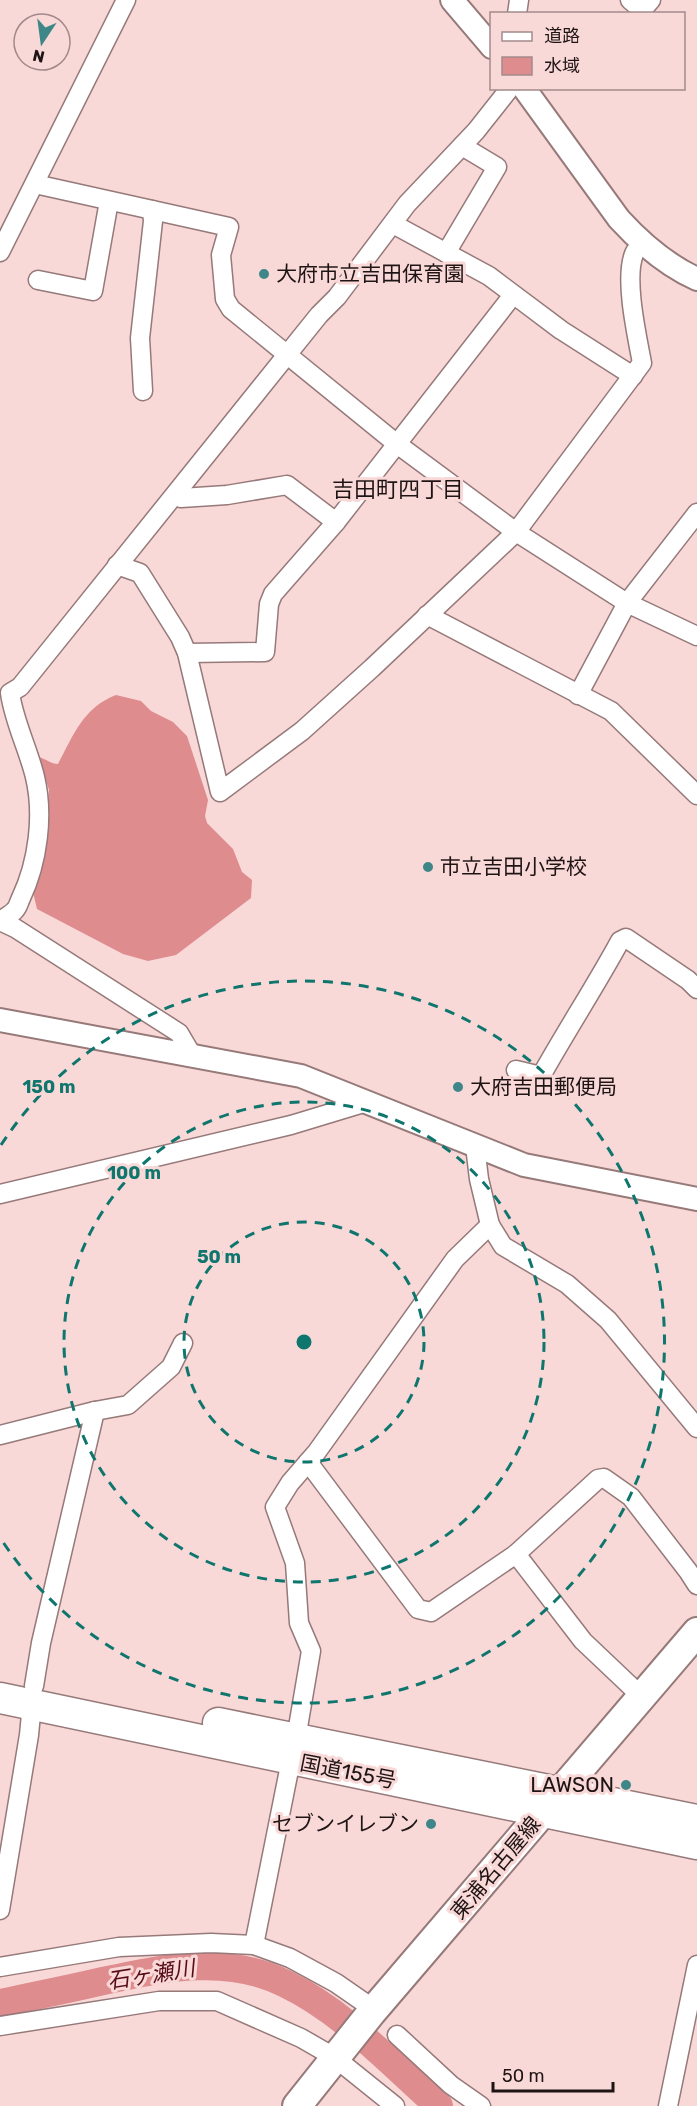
<svg xmlns="http://www.w3.org/2000/svg" width="697" height="2106" viewBox="0 0 697 2106" font-family="Rubik,'Noto Sans JP',sans-serif">
  <style>
    .water { fill: #de8c8e }
    .lines { fill: none; stroke-linecap: round; stroke-linejoin: round }
    .river { stroke: #de8c8e; stroke-width: 28 }
    .minor-casing { stroke: #967979; stroke-width: 21 }
    .tertiary-casing { stroke: #967979; stroke-width: 26 }
    .primary-casing { stroke: #967979; stroke-width: 32 }
    .trunk-casing { stroke: #967979; stroke-width: 33 }
    .minor { stroke: #fff; stroke-width: 18 }
    .tertiary { stroke: #fff; stroke-width: 22 }
    .primary { stroke: #fff; stroke-width: 28 }
    .trunk { stroke: #fff; stroke-width: 30 }
    .ring { fill: none; stroke: #0f766e; stroke-width: 3; stroke-dasharray: 10 8 }
    .poi-dot { fill: #3e8688; stroke: #f9d8d8; stroke-width: 2 }
    .labels { text-anchor: middle; stroke-width: 6; stroke-linejoin: round; paint-order: stroke }
    .poi-label { font-size: 21px; fill: #1f1414; stroke: #f9d8d8; text-anchor: start }
    .street-label { font-size: 21px; fill: #1f1414; stroke: #f9d8d8 }
    .neighbourhood-label { font-size: 22px; fill: #1f1414; stroke: #f9d8d8 }
    .water-label { font-size: 22px; font-style: italic; fill: #560d18; stroke: #f9d8d8 }
    .centre { fill: #0f766e; stroke: #f9d8d8; stroke-width: 3 }
    .ring-label { font-size: 18px; text-anchor: middle; font-weight: bold; fill: #0f766e; stroke: #f9d8d8; stroke-width: 6; stroke-linejoin: round; paint-order: stroke }
  </style>
  <rect width="100%" height="100%" fill="#f9d8d8"/>
  <path class="water" d="M116 695 141 701 151 711 173 722 187 736 208 800 205 816 207 823 233 849 242 872 252 880 251 898 176 955 148 961 123 954 37 909 33 892 40 873 45 841 49 790 39 757C46 759 51 764 58 764 74 734 83 708 116 695Z"/>
  <g class="lines">
    <path class="river" d="M0 2003C34 1996 69 1989 103 1981 164 1968 227 1954 286 1984 344 2012 391 2064 439 2106"/>
    <g class="minor-casing">
      <g id="minor">
        <path d="M630 0 642 10 651 0"/>
        <path d="M517 14 519 0"/>
        <path d="M35 184 229 227 221 255 225 299 231 309 397 444 516 532 627 603 697 636"/>
        <path d="M393 224 489 276 561 330 633 376"/>
        <path d="M0 252 126 0"/>
        <path d="M446 253 497 167 462 146"/>
        <path d="M38 280 93 291 109 201"/>
        <path d="M143 391 140 338 153 221 152 210"/>
        <path d="M176 495 181 498 227 495 287 485 336 522"/>
        <path d="M117 565 140 573 180 637 187 653 220 792 302 731 372 668 516 532 642 363C637 336 624 279 634 254 635 250 640 246 642 242"/>
        <path d="M427 615 611 711 697 795"/>
        <path d="M187 653 265 652 269 604 273 594 336 522 513 295"/>
        <path d="M578 695 627 603 697 513"/>
        <path d="M0 921C4 918 12 914 15 910 18 907 19 902 21 898 38 862 44 815 35 777 28 748 14 722 10 693L20 687 319 315 337 297 407 204 476 131 510 88"/>
        <path d="M0 921 15 928 179 1033 192 1055"/>
        <path d="M516 1070 541 1076C566 1031 595 987 620 941L626 938 688 980 697 989"/>
        <path d="M475 1146 479 1179 490 1225 503 1246 567 1284 608 1320 697 1428"/>
        <path d="M0 1194 291 1125 367 1102"/>
        <path d="M0 1435 95 1411 128 1405 171 1367 183 1343"/>
        <path d="M308 1462 418 1609 431 1612 516 1554 598 1479 604 1478 631 1497 688 1571 697 1585"/>
        <path d="M516 1554 583 1641 641 1696"/>
        <path d="M34 1686 41 1643 95 1411"/>
        <path d="M296 1739 311 1651 299 1623 295 1563 275 1507 290 1483 316 1453 455 1259 490 1225"/>
        <path d="M0 1910 29 1735 32 1704"/>
        <path d="M254 1945 291 1760"/>
        <path d="M0 1967 119 1947 211 1943 254 1945 290 1958 336 1983 375 2010"/>
        <path d="M0 2026 159 2001H217L301 2038 334 2057 395 2106"/>
        <path d="M397 2035 451 2085 481 2106"/>
        <path d="M668 2106 697 1965"/>
      </g>
    </g>
    <g class="tertiary-casing">
      <g id="tertiary">
        <path d="M452 0 492 47"/>
        <path d="M524 88 619 219C641 243 668 266 697 279"/>
        <path d="M0 1020 301 1076 524 1165 697 1199"/>
      </g>
    </g>
    <g class="primary-casing">
      <path id="primary" d="M297 2106 371 2013 697 1632"/>
    </g>
    <g class="trunk-casing">
      <g id="trunk">
        <path d="M0 1698 697 1844"/>
        <path d="M218 1723 697 1820"/>
      </g>
    </g>
    <use href="#minor" class="minor"/>
    <use href="#tertiary" class="tertiary"/>
    <use href="#primary" class="primary"/>
    <use href="#trunk" class="trunk"/>
  </g>
  <g class="ring">
    <circle cx="304" cy="1342" r="120"/>
    <circle cx="304" cy="1342" r="240"/>
    <path d="M1 1145A361 361 0 1 1 1 1539"/>
  </g>
  <g class="poi-dot">
    <circle cx="264" cy="274" r="6"/>
    <circle cx="428" cy="867" r="6"/>
    <circle cx="458" cy="1087" r="6"/>
    <circle cx="626" cy="1785" r="6"/>
    <circle cx="431" cy="1824" r="6"/>
  </g>
  <g class="labels">
    <g class="poi-label">
      <text x="276" y="281">大府市立吉田保育園</text>
      <text x="440" y="874">市立吉田小学校</text>
      <text x="470" y="1094">大府吉田郵便局</text>
      <text x="614" y="1792" text-anchor="end">LAWSON</text>
      <text x="419" y="1831" text-anchor="end">セブンイレブン</text>
    </g>
    <g class="street-label">
      <text transform="translate(348 1772) rotate(11)" y="7">国道155号</text>
      <text transform="translate(496 1868) rotate(-50)" y="7">東浦名古屋線</text>
    </g>
    <g class="neighbourhood-label">
      <text x="398" y="497">吉田町四丁目</text>
    </g>
    <g class="water-label">
      <text transform="translate(151 1974) rotate(-9)" y="8">石ヶ瀬川</text>
    </g>
  </g>
  <circle cx="304" cy="1342" r="9" class="centre"/>
  <g class="ring-label">
    <text x="49" y="1093">150 m</text>
    <text x="134" y="1179">100 m</text>
    <text x="219" y="1263">50 m</text>
  </g>
  <rect x="490" y="12" width="195" height="78" fill="#f9d8d8" stroke="#a28a8a" stroke-width="1.5"/>
  <rect x="502" y="32" width="30" height="9" fill="#ffffff" stroke="#a28a8a" stroke-width="1.5"/>
  <text x="544" y="42" font-size="18" fill="#1f1414">道路</text>
  <rect x="502" y="57" width="30" height="18" fill="#de8c8e" stroke="#a28a8a" stroke-width="1.5"/>
  <text x="544" y="72" font-size="18" fill="#1f1414">水域</text>
  <g transform="translate(42 42) rotate(193)"><circle r="28" fill="#f9d8d8" stroke="#a28a8a" stroke-width="1.5"/>
  <path d="M0-4.5L10 22L0 15L-10 22Z" fill="#3e8688"/>
  <text y="-9" font-size="16" font-weight="bold" text-anchor="middle" fill="#1f1414">N</text>
  </g>
  <path d="M493 2082v9h120v-9" fill="none" stroke="#1f1414" stroke-width="3"/>
  <text x="502" y="2082" font-size="18" fill="#1f1414" stroke="#f9d8d8" stroke-width="4.5" paint-order="stroke">50 m</text>
</svg>
